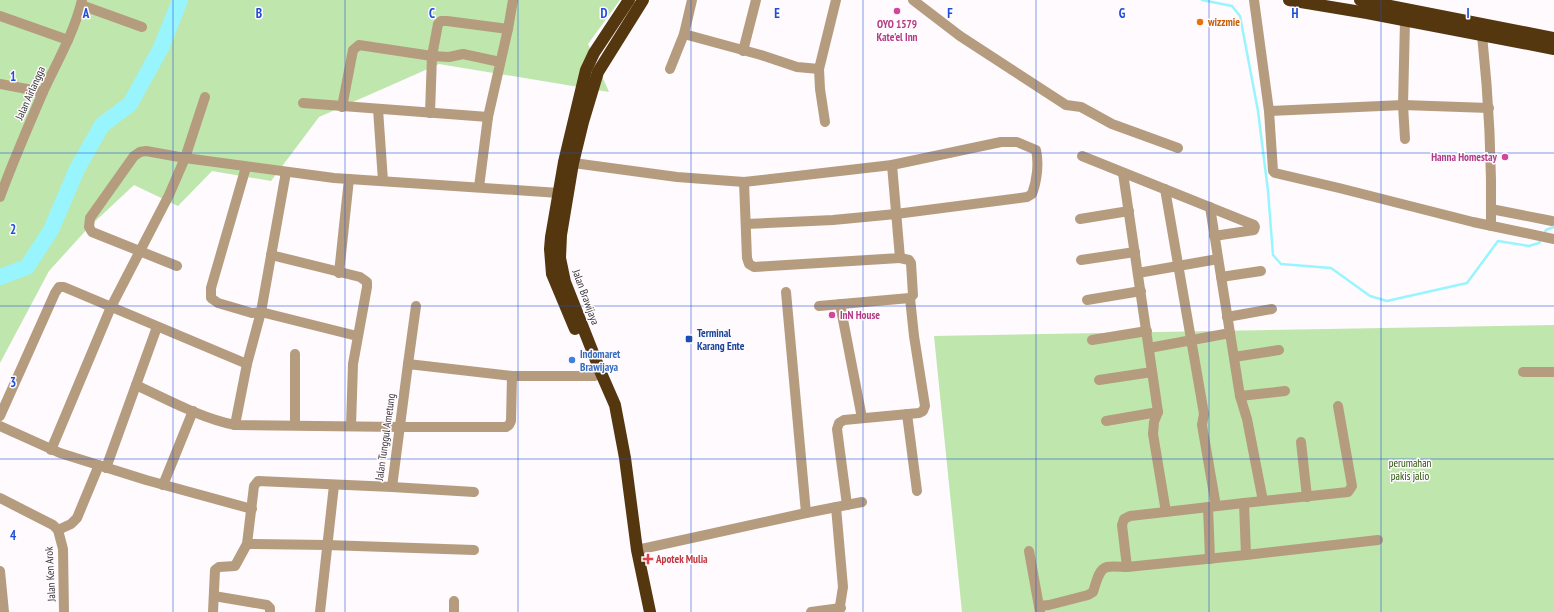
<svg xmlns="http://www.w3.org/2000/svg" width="1554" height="612" viewBox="0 0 1554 612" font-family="'PT Sans Narrow',sans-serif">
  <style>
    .green { fill: #bfe6ad }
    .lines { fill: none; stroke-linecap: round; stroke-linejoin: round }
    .stream { stroke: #98f5fe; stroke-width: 2.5 }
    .river { stroke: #98f5fe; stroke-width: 16 }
    .street { stroke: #b59c7e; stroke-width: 10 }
    .highway { stroke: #54370f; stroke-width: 12 }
    .grid { fill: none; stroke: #1d4ed8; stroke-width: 1; stroke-opacity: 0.55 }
    .hotel-dot { fill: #d1479c; stroke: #fefafe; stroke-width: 1.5 }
    .food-dot { fill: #e8710a; stroke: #fefafe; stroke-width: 1.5 }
    .transit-dot { fill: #1a4fb4; stroke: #fefafe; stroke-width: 1.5 }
    .shop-dot { fill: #3f7fe0; stroke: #fefafe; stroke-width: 1.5 }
    .health-dot { fill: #e0444e; stroke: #fefafe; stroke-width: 1.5 }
    .labels { text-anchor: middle; stroke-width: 3; stroke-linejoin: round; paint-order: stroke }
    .food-label { font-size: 11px; font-weight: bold; fill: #c56008; stroke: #fefafe; text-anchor: start }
    .hotel-label { font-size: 11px; font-weight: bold; fill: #b23c85; stroke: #fefafe }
    .street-label { font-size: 11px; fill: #39373a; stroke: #fefafe }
    .transit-label { font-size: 11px; font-weight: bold; fill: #164399; stroke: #fefafe; text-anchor: start }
    .shop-label { font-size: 11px; font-weight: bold; fill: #366cbe; stroke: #fefafe; text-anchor: start }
    .park-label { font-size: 11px; fill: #265203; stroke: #fefafe }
    .health-label { font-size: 11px; font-weight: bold; fill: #be3a42; stroke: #fefafe; text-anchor: start }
    .grid-label { font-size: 13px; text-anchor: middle; font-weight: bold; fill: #1d4ed8; stroke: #fefafe; stroke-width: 3; stroke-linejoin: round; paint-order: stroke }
  </style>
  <rect width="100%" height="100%" fill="#fefafe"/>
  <g class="green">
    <path d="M0 0H620L588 44 609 92 439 64 319 117 271 181 212 171 178 206 134 185 89 227 49 271 0 363Z"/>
    <path d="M1554 325V612H962L934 336Z"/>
  </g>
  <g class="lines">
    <g class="stream">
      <path d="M1202 0 1232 6 1240 16 1258 111 1268 191 1273 255 1281 264 1331 268 1370 296 1387 301 1467 283 1498 241 1529 246 1539 243 1542 238"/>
      <path d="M1544 234 1546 230 1554 227"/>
    </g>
    <path class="river" d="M0 277 27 267 51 230 77 169 102 125 130 104 161 48 180 0"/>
    <g class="street">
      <path d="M913 0 960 36 1066 105 1081 107 1112 124 1178 148"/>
      <path d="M1254 0 1269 111 1273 171 1275 173 1339 188 1473 222 1554 239"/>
      <path d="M81 5 142 27"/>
      <path d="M0 16 68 40"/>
      <path d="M684 34 761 55 797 67 819 69"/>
      <path d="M1482 35C1489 100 1492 161 1491 226"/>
      <path d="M743 51 756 0"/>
      <path d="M670 69 684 34 692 0"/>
      <path d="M0 84 43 92"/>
      <path d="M303 103 488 117"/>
      <path d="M342 107 353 50 359 45 432 56 449 57 463 54 500 62"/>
      <path d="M378 109 383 181"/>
      <path d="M1269 111 1403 105 1489 108"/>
      <path d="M430 113 432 56 438 24 441 21H447L508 29"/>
      <path d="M825 122 820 89 819 69 836 0"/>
      <path d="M1405 139 1403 105 1405 21"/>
      <path d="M1082 156 1254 225 1255 227 1254 230 1214 236"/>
      <path d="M566 162 677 177 744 182 892 165 1001 142H1017L1036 150C1039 163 1037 181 1032 194L1027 197 896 214 833 220 746 224"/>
      <path d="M246 167 211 288V298L218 303 252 313 261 312 357 336"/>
      <path d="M1123 173 1158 412 1154 422 1153 434 1166 512"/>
      <path d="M744 182 747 258 749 264 754 267 900 258 892 165"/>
      <path d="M479 187 488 117 508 29 513 0"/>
      <path d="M1165 189 1204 414 1202 425 1216 506"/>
      <path d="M0 197C13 161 28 127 43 92 57 62 74 33 82 0"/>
      <path d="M1210 207 1240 396 1247 419 1263 501"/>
      <path d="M1491 209 1552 221"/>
      <path d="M1080 219 1129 211"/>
      <path d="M271 255 360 277 367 282V287L353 364 351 426"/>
      <path d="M1081 260 1135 252"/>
      <path d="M177 266 92 232 89 227 90 218 134 156 140 152 146 151 185 158 334 178 559 193"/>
      <path d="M339 273 349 179"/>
      <path d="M1138 273 1218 259"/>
      <path d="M1221 277 1261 271"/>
      <path d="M786 292 806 513"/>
      <path d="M1087 300 1141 291"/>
      <path d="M840 304 862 418"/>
      <path d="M819 306 910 298"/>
      <path d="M1227 317 1272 309"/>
      <path d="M1092 340 1147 331"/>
      <path d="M1149 348 1230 333"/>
      <path d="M1234 357 1279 350"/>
      <path d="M408 364 416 306"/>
      <path d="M1523 372H1554"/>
      <path d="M1099 380 1152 372"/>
      <path d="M136 385C168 400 201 418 235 425L399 427H506L509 425 511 421 512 376"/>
      <path d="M1240 396 1285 391"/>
      <path d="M907 414 917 491"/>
      <path d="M0 416 55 293 59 287H64L247 364"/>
      <path d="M1106 421 1158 412"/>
      <path d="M235 425 247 364 261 312 286 172"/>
      <path d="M295 425V354"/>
      <path d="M0 426 60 453 146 480 252 509"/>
      <path d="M1301 442 1307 497"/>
      <path d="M51 450 111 307 169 195 185 158 205 97"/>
      <path d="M106 468 157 327"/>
      <path d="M163 485 193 411"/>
      <path d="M392 487 474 492"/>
      <path d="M0 498 53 525 58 530 63 549 64 612"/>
      <path d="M847 505 837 429 839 423 844 420 919 413 923 411 925 406 914 336 910 298 913 295 911 263 909 260 900 258"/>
      <path d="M836 507 843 587 839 612"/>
      <path d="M1208 507 1210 559"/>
      <path d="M58 530 71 524 77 518 99 465"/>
      <path d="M247 544 327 545 474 550"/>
      <path d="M637 550 806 513 862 502"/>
      <path d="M1029 551 1040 612"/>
      <path d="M1246 555 1378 540"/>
      <path d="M1127 567 1122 525 1124 519 1130 516 1244 503"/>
      <path d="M0 571 4 612"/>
      <path d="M214 596 267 605 270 608V612"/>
      <path d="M1039 606 1049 605 1088 595 1093 592C1096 584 1098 569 1107 567 1113 566 1121 567 1127 567L1246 555 1244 503 1348 492 1352 486 1338 406"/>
      <path d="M213 612 215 570 219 567 235 566 247 544 254 486 258 481 392 487 408 364 512 376H595"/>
      <path d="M320 612 334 485"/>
      <path d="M454 612V601"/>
      <path d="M811 612 841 608"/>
    </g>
    <g class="highway">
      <path d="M643 0 598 72 583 122 573 163 561 235 560 258 565 282 601 373 615 405 625 458 637 550 650 612"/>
      <path d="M1289 0 1367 13 1554 49"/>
      <path d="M1360 0 1554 38"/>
      <path d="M575 329 552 274 550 249 551 237 564 162 586 70 594 53 629 0"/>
    </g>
  </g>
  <path class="grid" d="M173 0V612M345 0V612M518 0V612M691 0V612M863 0V612M1036 0V612M1209 0V612M1381 0V612M0 153H1554M0 306H1554M0 459H1554"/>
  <g class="hotel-dot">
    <circle cx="897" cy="11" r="4"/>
    <circle cx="1505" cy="157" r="4"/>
    <circle cx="832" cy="315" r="4"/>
  </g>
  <circle class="food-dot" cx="1200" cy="22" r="4"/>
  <rect class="transit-dot" x="685" y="335" width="8" height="8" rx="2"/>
  <circle class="shop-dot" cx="572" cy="360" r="4"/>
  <path class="health-dot" d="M646 553h4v4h4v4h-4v4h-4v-4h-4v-4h4z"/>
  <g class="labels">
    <g class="food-label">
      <text x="1208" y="26">wizzmie</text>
    </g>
    <g class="hotel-label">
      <text x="897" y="28">OYO 1579<tspan x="897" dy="13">Kate'el Inn</tspan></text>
      <text x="1497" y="161" text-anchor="end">Hanna Homestay</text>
      <text x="840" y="319" text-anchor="start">InN House</text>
    </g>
    <g class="street-label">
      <text transform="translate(30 93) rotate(-66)" y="4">Jalan Airlangga</text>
      <text transform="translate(586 297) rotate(70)" y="4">Jalan Brawijaya</text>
      <text transform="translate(385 437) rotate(-82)" y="4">Jalan Tunggul Ametung</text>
      <text transform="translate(50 574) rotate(-93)" y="4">Jalan Ken Arok</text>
    </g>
    <g class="transit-label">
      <text x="697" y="337">Terminal<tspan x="697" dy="13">Karang Ente</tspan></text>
    </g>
    <g class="shop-label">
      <text x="580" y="358">Indomaret<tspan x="580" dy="13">Brawijaya</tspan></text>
    </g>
    <g class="park-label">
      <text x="1410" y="467">perumahan<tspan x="1410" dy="13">pakis jalio</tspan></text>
    </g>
    <g class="health-label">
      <text x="656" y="563">Apotek Mulia</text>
    </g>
  </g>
  <g class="grid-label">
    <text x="86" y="18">A</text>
    <text x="259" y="18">B</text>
    <text x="432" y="18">C</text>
    <text x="604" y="18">D</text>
    <text x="777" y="18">E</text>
    <text x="950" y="18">F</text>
    <text x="1122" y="18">G</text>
    <text x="1295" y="18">H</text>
    <text x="1468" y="18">I</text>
    <text x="13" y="81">1</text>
    <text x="13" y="234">2</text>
    <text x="13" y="387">3</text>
    <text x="13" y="540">4</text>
  </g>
</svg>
